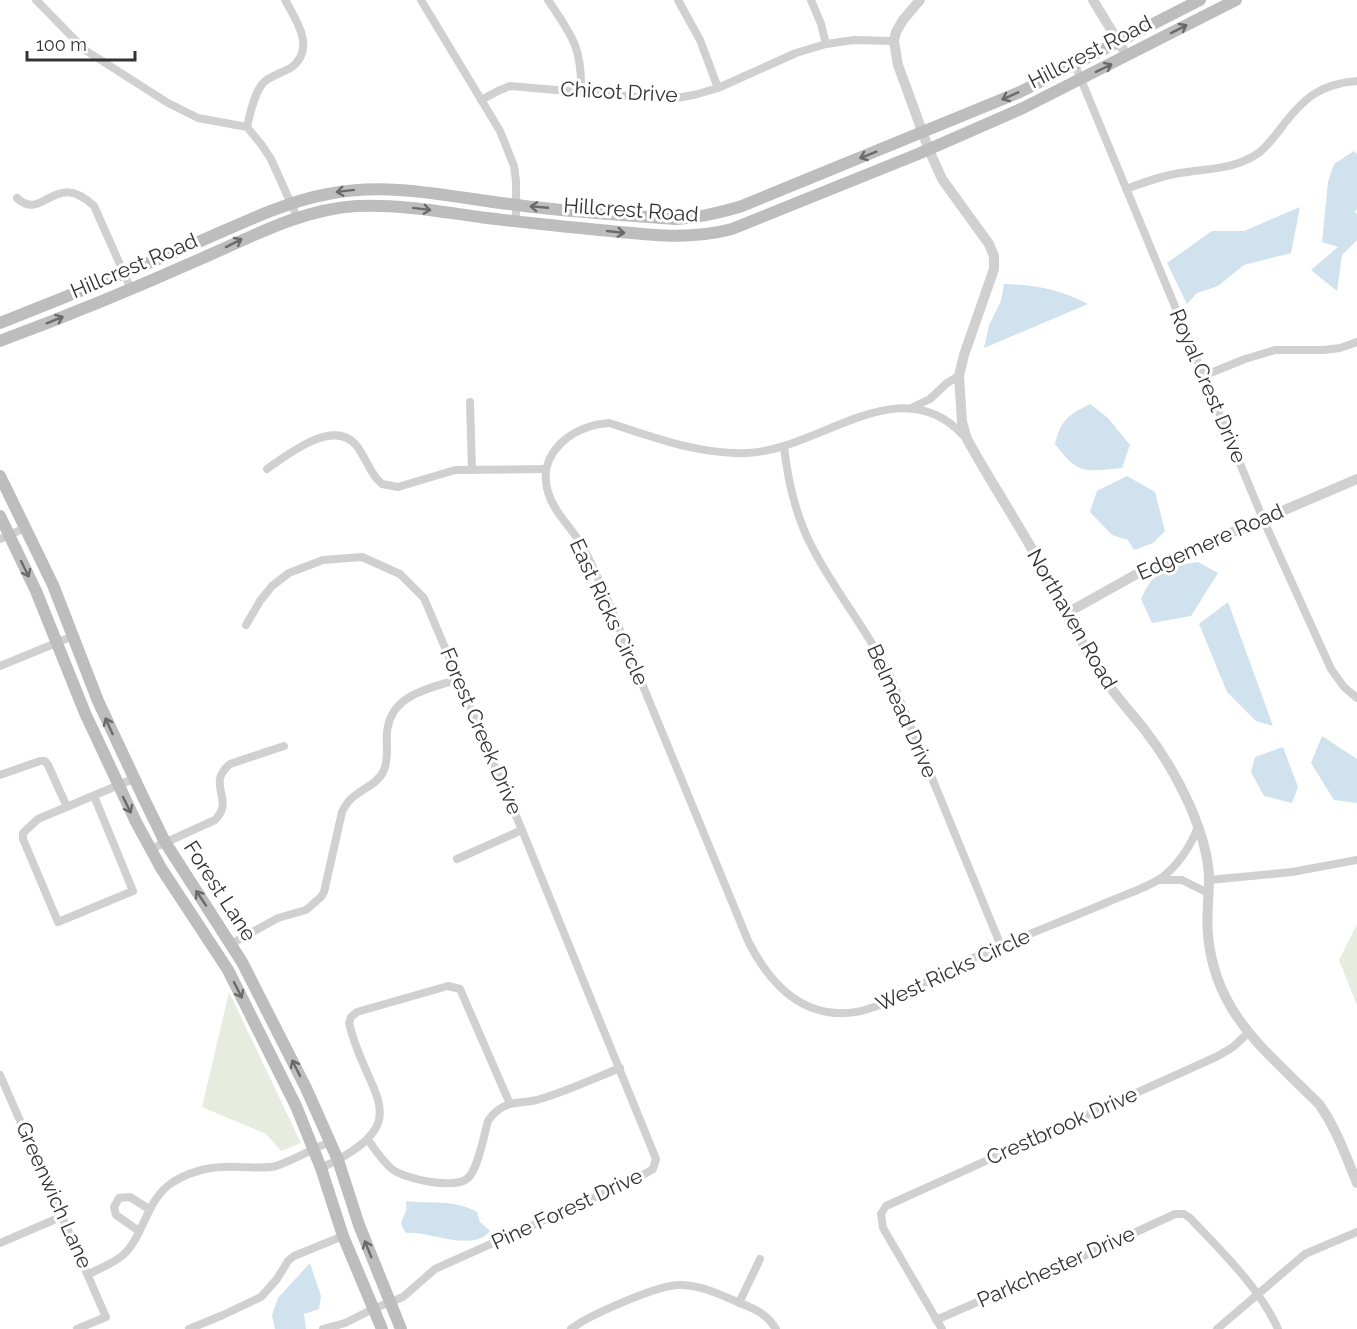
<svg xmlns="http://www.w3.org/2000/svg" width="1357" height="1329" viewBox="0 0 1357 1329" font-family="Raleway,sans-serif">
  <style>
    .green { fill: #e6ecdf }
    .water { fill: #cfe2ee }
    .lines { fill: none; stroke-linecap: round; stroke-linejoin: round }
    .minor { stroke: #d0d0d0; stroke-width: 8 }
    .tertiary { stroke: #d0d0d0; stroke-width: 10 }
    .secondary { stroke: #bdbdbd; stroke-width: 12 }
    .oneway { stroke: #6a6a6a }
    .labels { text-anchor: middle; stroke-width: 6; stroke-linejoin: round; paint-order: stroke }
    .street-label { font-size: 21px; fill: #333; stroke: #fff }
  </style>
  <rect width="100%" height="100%" fill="#fff"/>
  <g class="green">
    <path d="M1357 924V1005L1339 960Z"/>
    <path d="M229 992 301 1143 281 1151 266 1134 202 1107Z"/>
  </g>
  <g class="water">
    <path d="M1354 151 1357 154V209L1355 212 1357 214V240L1342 255 1337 291 1311 270 1338 247 1322 242 1328 182 1334 164Z"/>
    <path d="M1300 207 1291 253 1244 265 1218 286 1197 293 1187 304 1167 263 1212 231H1244Z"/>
    <path d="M1004 284C1036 285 1059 289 1088 304L984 348 989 325 1001 301Z"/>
    <path d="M1090 404 1108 418 1130 445 1122 468C1085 471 1079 476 1055 444 1061 420 1068 415 1090 404Z"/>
    <path d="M1127 476 1155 492 1165 531 1153 543 1134 550 1128 540 1112 535 1090 512 1097 491Z"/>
    <path d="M1198 562 1218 573 1191 616 1152 623 1141 599C1155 568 1166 567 1198 562Z"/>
    <path d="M1228 602 1273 726 1256 721 1227 692 1199 624Z"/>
    <path d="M1322 736 1357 759V803L1334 800 1311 763Z"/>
    <path d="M1283 747 1298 787 1292 803 1264 796 1251 772 1255 757Z"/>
    <path d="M406 1201C430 1204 454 1199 477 1212L480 1222 490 1231C472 1253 430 1231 406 1233 398 1221 402 1222 406 1211 407 1208 406 1204 406 1201Z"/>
    <path d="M310 1263 321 1296 319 1309 304 1314 306 1329H275L272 1315 278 1298Z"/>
  </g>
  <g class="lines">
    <g class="minor">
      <path d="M36 0 85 50 168 103 198 118 247 127 261 144 271 159 297 217"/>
      <path d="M421 0 500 131 514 166 516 181V222"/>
      <path d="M548 0C572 36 582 47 581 91"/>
      <path d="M678 0 700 40 718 88"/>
      <path d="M811 0 821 24 826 44"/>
      <path d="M1075 65 1263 519 1331 669 1344 687 1357 698"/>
      <path d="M481 100 498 91 510 86 639 97 676 98 694 95 718 88 796 53 826 44 854 40 894 41"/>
      <path d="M247 127C250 114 254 93 263 83 271 75 283 73 292 67 316 48 296 20 285 0"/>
      <path d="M1126 189C1142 183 1158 177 1175 174 1204 168 1234 171 1260 152 1268 145 1275 136 1281 128 1303 99 1319 84 1357 81"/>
      <path d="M17 198C43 223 55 168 94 206L131 289"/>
      <path d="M1203 376 1245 359 1275 350H1323L1340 348 1357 342"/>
      <path d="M470 402 472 470"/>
      <path d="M913 407 930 399 947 383 959 376"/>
      <path d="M965 437C901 365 821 450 747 453 699 455 654 437 609 423 573 425 536 453 548 492 554 513 572 528 583 547 590 560 596 575 603 589L749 943C766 975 789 1005 827 1012 840 1014 856 1013 868 1009 902 999 933 976 966 961 1012 940 1061 922 1108 902 1124 895 1143 889 1158 880 1175 870 1192 845 1198 826"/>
      <path d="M784 447C788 482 795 514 811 545 834 591 868 630 890 676L1001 946"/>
      <path d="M267 469C287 455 332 419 355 444 364 454 368 468 377 479L382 484 398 487 455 470 546 469"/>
      <path d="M0 539 25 528"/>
      <path d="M246 625 260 601 272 586 289 573 323 560 362 557 400 574 424 598 522 830 656 1159 653 1169 636 1179 435 1269 403 1297 373 1309 345 1323 323 1329"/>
      <path d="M0 666 73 636"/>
      <path d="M0 775 40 761H45L48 765 67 807"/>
      <path d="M94 796 133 891 58 922 23 839V833L38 819 133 779"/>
      <path d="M151 849 215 820C236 799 205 785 230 764L284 746"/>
      <path d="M457 859 522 830"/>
      <path d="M1159 880H1182L1208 893"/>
      <path d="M1209 880 1292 872 1357 860"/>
      <path d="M231 944 278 918 306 910 321 897 324 892 342 812C344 808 347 803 350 800 360 789 378 785 384 770 389 759 386 744 387 733 390 694 429 689 459 679"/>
      <path d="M0 1075 106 1317 77 1329"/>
      <path d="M368 1140C375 1149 382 1161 392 1169 404 1179 455 1190 468 1178 478 1169 484 1135 488 1121 493 1113 500 1107 510 1104 518 1102 528 1102 537 1100 565 1092 593 1079 620 1068"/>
      <path d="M321 1168C422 1121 366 1097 349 1023L351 1017 357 1012 448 986 460 989 510 1104"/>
      <path d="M139 1231 116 1215 114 1207 119 1198 130 1197 149 1209"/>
      <path d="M0 1243 63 1216"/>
      <path d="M89 1274C102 1267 118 1262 128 1250 146 1228 147 1199 173 1182 194 1169 215 1166 239 1167 251 1167 264 1169 276 1166 294 1160 312 1149 330 1142"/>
      <path d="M739 1303 760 1259"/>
      <path d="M936 1320 1095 1251 1175 1214H1184L1190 1218C1221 1251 1259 1287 1278 1329"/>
      <path d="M189 1329 223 1315 261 1297 277 1279 288 1261 294 1256 343 1236"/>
      <path d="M571 1329C589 1315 656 1286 678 1285 699 1284 721 1295 740 1303 755 1309 767 1314 776 1329"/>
      <path d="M942 1329 883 1228 881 1214 886 1206 1218 1056 1233 1047 1248 1033"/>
      <path d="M1217 1329 1305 1254 1357 1232"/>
    </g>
    <g class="tertiary">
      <path d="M920 0 903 20 896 32 894 41 898 65 929 150 942 179 989 244 994 256V269L964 355 959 376 962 422 967 439C989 479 1014 517 1036 556 1058 596 1077 637 1102 675 1114 695 1130 711 1144 729 1162 752 1178 779 1190 806 1200 829 1209 856 1209 880 1209 899 1206 916 1208 935 1215 1014 1266 1051 1319 1104 1336 1128 1346 1156 1357 1183"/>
      <path d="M1093 0 1127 56"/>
      <path d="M1067 613 1142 571 1357 479"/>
    </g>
    <g class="secondary">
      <path d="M0 323C63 298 126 273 189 246 235 227 279 203 328 194 392 181 454 198 517 205 570 212 623 215 675 219 699 218 719 213 742 206L1020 92 1200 0"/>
      <path d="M0 341C67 316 133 289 198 260 250 238 298 210 356 206 400 204 444 212 487 218 528 223 569 227 610 231 652 235 690 240 732 229L918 154 1023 108 1236 0"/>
      <path d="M0 476 53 585 98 701 144 799 165 842 242 962 306 1088 338 1160 359 1225 401 1329"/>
      <path d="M0 516 36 591 85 713 136 822 161 868 228 970 296 1106 321 1168 343 1236 382 1329"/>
    </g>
  </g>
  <defs><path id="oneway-shaft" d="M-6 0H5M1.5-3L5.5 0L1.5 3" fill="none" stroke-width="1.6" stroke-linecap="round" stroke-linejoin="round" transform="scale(1.5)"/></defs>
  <g class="oneway">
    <use href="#oneway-shaft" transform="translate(1179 29) rotate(-27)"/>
    <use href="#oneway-shaft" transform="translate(1104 68) rotate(-26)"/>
    <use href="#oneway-shaft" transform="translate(1010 96) rotate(156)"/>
    <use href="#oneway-shaft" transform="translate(868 155) rotate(158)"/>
    <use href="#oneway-shaft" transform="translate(345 191) rotate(173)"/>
    <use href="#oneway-shaft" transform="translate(539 207) rotate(-175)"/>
    <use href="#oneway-shaft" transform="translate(422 209) rotate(7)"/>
    <use href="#oneway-shaft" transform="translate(616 232) rotate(6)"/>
    <use href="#oneway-shaft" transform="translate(234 243) rotate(-27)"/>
    <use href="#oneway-shaft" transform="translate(55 320) rotate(-22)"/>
    <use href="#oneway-shaft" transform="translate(25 569) rotate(64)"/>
    <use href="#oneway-shaft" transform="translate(109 726) rotate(-114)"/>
    <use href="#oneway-shaft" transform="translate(127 805) rotate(64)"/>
    <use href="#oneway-shaft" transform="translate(201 898) rotate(-124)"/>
    <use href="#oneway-shaft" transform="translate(238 990) rotate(63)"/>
    <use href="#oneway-shaft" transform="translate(296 1068) rotate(-117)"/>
    <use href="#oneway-shaft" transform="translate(368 1249) rotate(-112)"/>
  </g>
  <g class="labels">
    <g class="street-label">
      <text transform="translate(1090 52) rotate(-27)" y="7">Hillcrest Road</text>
      <text transform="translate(619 92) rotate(3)" y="7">Chicot Drive</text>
      <text transform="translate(631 210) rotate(4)" y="7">Hillcrest Road</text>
      <text transform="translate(134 266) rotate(-23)" y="7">Hillcrest Road</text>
      <text transform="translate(1208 386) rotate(67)" y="7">Royal Crest Drive</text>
      <text transform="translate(1210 542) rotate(-24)" y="7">Edgemere Road</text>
      <text transform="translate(609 612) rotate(65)" y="7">East Ricks Circle</text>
      <text transform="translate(1072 619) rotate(60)" y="7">Northaven Road</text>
      <text transform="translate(902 711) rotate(66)" y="7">Belmead Drive</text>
      <text transform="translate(481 731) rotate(67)" y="7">Forest Creek Drive</text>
      <text transform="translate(220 891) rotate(57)" y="7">Forest Lane</text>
      <text transform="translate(953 970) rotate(-25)" y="7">West Ricks Circle</text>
      <text transform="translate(1062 1126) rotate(-24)" y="7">Crestbrook Drive</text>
      <text transform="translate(54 1195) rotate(66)" y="7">Greenwich Lane</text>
      <text transform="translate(567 1209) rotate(-25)" y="7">Pine Forest Drive</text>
      <text transform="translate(1056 1267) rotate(-24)" y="7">Parkchester Drive</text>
    </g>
  </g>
  <path d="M27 51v9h108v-9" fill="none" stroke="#333333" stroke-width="3"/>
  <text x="36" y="51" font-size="18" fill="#333333" stroke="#ffffff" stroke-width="4.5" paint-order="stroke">100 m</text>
</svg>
